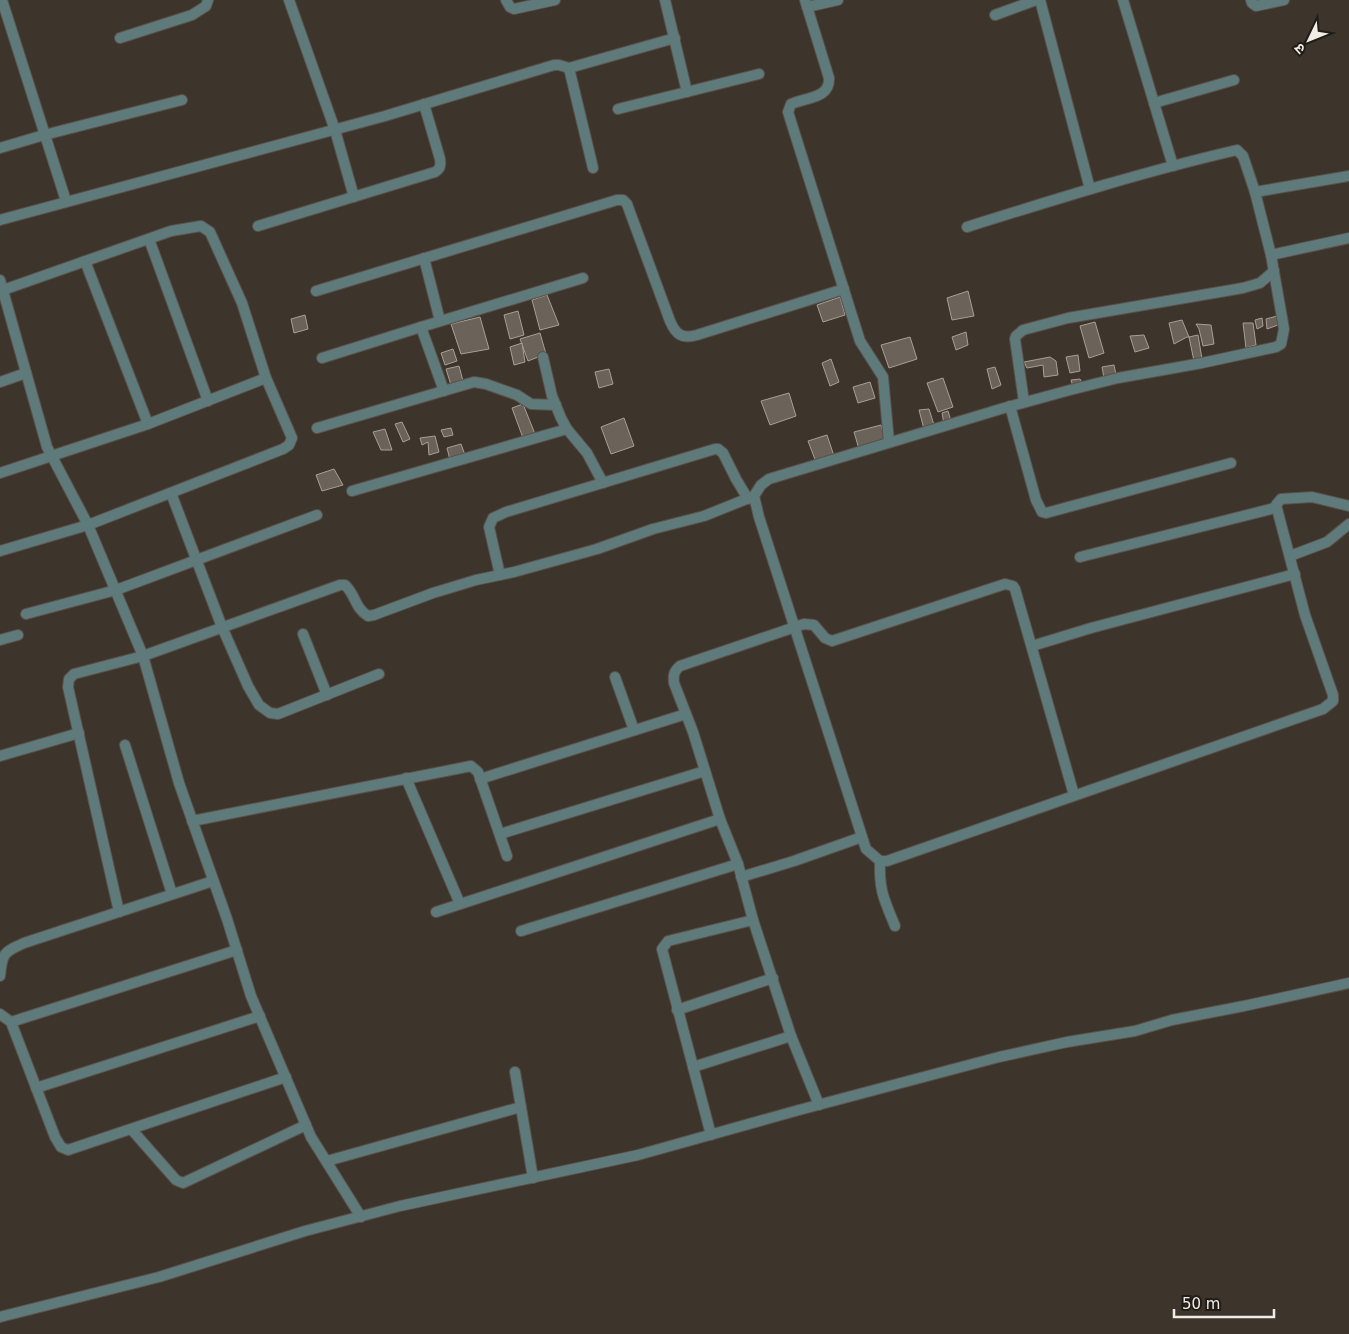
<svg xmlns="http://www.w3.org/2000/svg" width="1349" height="1334" viewBox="0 0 1349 1334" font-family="'DejaVu Sans','Noto Sans Devanagari',sans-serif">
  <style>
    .building { fill: #6b6259; stroke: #a99f95 }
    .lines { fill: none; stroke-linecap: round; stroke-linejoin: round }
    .street-casing { stroke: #5a514a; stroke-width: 12 }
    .street { stroke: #5f7a7a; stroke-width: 10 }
  </style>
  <rect width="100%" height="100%" fill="#3d342c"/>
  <g class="building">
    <path d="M968 291 974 316 952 320 947 298Z"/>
    <path d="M547 295 559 325 540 330 532 300Z"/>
    <path d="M840 297 845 315 823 322 817 305Z"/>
    <path d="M518 311 524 335 510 339 504 315Z"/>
    <path d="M305 315 308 329 294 333 291 319Z"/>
    <path d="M1277 316 1278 325 1267 329 1266 319Z"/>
    <path d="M480 317 489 349 461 354 451 324Z"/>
    <path d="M1262 318 1263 326 1257 329 1255 320Z"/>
    <path d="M1182 320 1189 337H1187L1174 344 1169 323Z"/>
    <path d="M1095 322 1104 353 1089 358 1080 326Z"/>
    <path d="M1243 323H1253L1256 345 1246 348Z"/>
    <path d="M1196 324 1211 325 1214 344 1203 346 1199 329Z"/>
    <path d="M966 332 968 345 956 350 952 337Z"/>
    <path d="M540 333 546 354 528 361 520 339Z"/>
    <path d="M1144 335 1149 348 1135 352 1130 336Z"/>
    <path d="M1198 335 1202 359 1194 361 1189 337Z"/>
    <path d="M910 337 917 359 889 368 881 345Z"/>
    <path d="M522 343 525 362 514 365 510 347Z"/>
    <path d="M453 349 457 361 445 365 441 353Z"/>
    <path d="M1078 355 1080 371 1070 373 1066 357Z"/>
    <path d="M1050 357 1056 361 1058 375 1044 377 1043 365 1027 368 1024 362Z"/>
    <path d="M831 359 839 382 830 386 822 363Z"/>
    <path d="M1114 365 1116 375 1104 378 1102 367Z"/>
    <path d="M459 366 463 381 451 385 446 369Z"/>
    <path d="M995 367 1001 385 992 389 987 369Z"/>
    <path d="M609 369 613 384 599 388 595 372Z"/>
    <path d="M943 378 953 407 938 412 927 383Z"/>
    <path d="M1080 379 1083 385 1073 387 1071 380Z"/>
    <path d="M870 382 875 398 858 403 853 387Z"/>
    <path d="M789 393 796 416 770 425 761 401Z"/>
    <path d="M523 404 535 434 523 438 512 408Z"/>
    <path d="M929 409 934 425 924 429 919 410Z"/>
    <path d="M948 411 951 421 944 424 942 413Z"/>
    <path d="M624 418 634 446 611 454 601 427Z"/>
    <path d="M402 422 410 439 403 442 395 424Z"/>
    <path d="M881 425 886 441 859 449 854 432Z"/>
    <path d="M451 428 453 435 444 437 441 430Z"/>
    <path d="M385 429 392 450H381L373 432Z"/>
    <path d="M827 435 835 459 816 462 808 441Z"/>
    <path d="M435 436 439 452 429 455 428 442 422 445 420 438Z"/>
    <path d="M461 444 465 455 450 460 447 448Z"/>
    <path d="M334 469 343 485 322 491 316 475Z"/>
  </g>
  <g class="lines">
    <g class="street-casing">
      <g id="street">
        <path d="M2 0 66 201"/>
        <path d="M289 0 335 130 354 197"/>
        <path d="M506 0 510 7 514 9 555 0"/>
        <path d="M665 0 687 92"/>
        <path d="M805 0 829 78C830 99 806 97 791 104L788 112 860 341 883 377 889 442"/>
        <path d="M1040 0 1090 189"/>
        <path d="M1123 0 1173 166"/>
        <path d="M1251 0 1252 3 1256 6 1284 0"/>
        <path d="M807 7 838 0"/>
        <path d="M995 15 1036 0"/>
        <path d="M120 38 192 15 206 6 208 0"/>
        <path d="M1154 103 1234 80"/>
        <path d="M618 109 759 74"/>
        <path d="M0 148 44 135 182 100"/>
        <path d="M593 168 569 68 675 38"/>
        <path d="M1255 192 1271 255"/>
        <path d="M0 220 385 116 554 65H559L569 68"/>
        <path d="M258 226 435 172C440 169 441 166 440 159L424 104"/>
        <path d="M967 227C1056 199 1146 171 1237 150L1243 156 1255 192 1349 176"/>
        <path d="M1349 238 1271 255 1284 329 1281 344 1276 347 1202 363 1118 378 1070 390 1004 408 769 479 761 485 754 496 759 517 866 849 880 861H887L1323 709 1333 701V695L1305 615 1276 505 1281 499 1312 497 1349 506"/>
        <path d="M149 239 208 401"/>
        <path d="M424 258 440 321"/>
        <path d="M85 261 148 424"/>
        <path d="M0 280 47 447 88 525 143 656 179 783 227 919 251 996 311 1137 361 1217"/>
        <path d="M0 291 171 231 201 226 210 232 242 303 266 378 292 438 289 445 283 449 88 525 0 551"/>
        <path d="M316 291 617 200H623L627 204 670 321C676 335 682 339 697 335L844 289"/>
        <path d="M421 327 444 391"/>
        <path d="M543 357 552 396 561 418 567 429 587 453 603 483"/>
        <path d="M322 358 421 327 583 278"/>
        <path d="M0 382 26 373"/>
        <path d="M1024 402 1015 339 1016 336 1023 330 1068 318 1243 288 1260 283 1274 271"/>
        <path d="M1010 406 1036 500 1042 512 1046 513 1231 463"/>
        <path d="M317 428 474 382 486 384 517 395 531 404 556 405"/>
        <path d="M0 473 148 424 266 378"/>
        <path d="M352 491 567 429"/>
        <path d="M171 493 222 627 248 686 259 705 270 713 278 714 379 674"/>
        <path d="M1290 556 1327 542 1349 524"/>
        <path d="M1080 557 1275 508"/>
        <path d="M500 575 489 527 493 518 506 512 715 449H718L723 453 736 479 748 499"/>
        <path d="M26 614 116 590 317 515"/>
        <path d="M303 634 327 695"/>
        <path d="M0 640 18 635"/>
        <path d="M1032 646 1091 628 1295 574"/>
        <path d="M615 677 634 730"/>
        <path d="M125 745 172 894"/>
        <path d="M0 756 79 733"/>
        <path d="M406 778 460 904"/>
        <path d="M480 779 686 714"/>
        <path d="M192 821 471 766 478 772 507 856"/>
        <path d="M500 834 705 771"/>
        <path d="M880 861C879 891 884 899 895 926"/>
        <path d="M741 877 794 861 862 837"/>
        <path d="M119 912 68 687 69 679 74 674 143 656 340 585H345C356 595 354 607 368 616L374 615 433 593 476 580 514 572 597 549 653 529 704 516 754 496"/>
        <path d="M436 912 720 819"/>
        <path d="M521 931 738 864"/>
        <path d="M0 976C2 953 4 952 24 943L213 881"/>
        <path d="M677 1010 773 978"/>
        <path d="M0 1014 11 1022 55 1137 61 1147 68 1150 286 1077"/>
        <path d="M11 1022 237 950"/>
        <path d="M693 1067 791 1036"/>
        <path d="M515 1072 533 1178"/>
        <path d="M36 1088 260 1016"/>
        <path d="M819 1105 791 1036 753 920 738 864 720 819 693 732 674 683C673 675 674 671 680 666L804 624 814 625 825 638 832 641 1005 584 1013 586 1015 589 1074 795"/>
        <path d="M132 1130 176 1180 183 1183 306 1125"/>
        <path d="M711 1135 662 949 668 941 753 920"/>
        <path d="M327 1161 521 1107"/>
        <path d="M0 1317 159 1277 305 1231 400 1206 638 1155 799 1110 999 1057 1067 1042 1135 1031 1172 1020 1244 1006 1349 983"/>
      </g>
    </g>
    <use href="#street" class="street"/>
  </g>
  <g transform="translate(1309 40) rotate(227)" stroke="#201d19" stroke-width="4" paint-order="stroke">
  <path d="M0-4L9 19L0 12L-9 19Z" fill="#f2ece7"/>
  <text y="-8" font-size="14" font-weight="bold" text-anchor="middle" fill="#f2ece7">उ</text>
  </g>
  <path d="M1174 1309v8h100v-8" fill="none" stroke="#f2ece7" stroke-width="2.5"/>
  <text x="1182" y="1309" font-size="15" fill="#f2ece7" stroke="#201d19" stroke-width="4" paint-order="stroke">50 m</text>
</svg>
